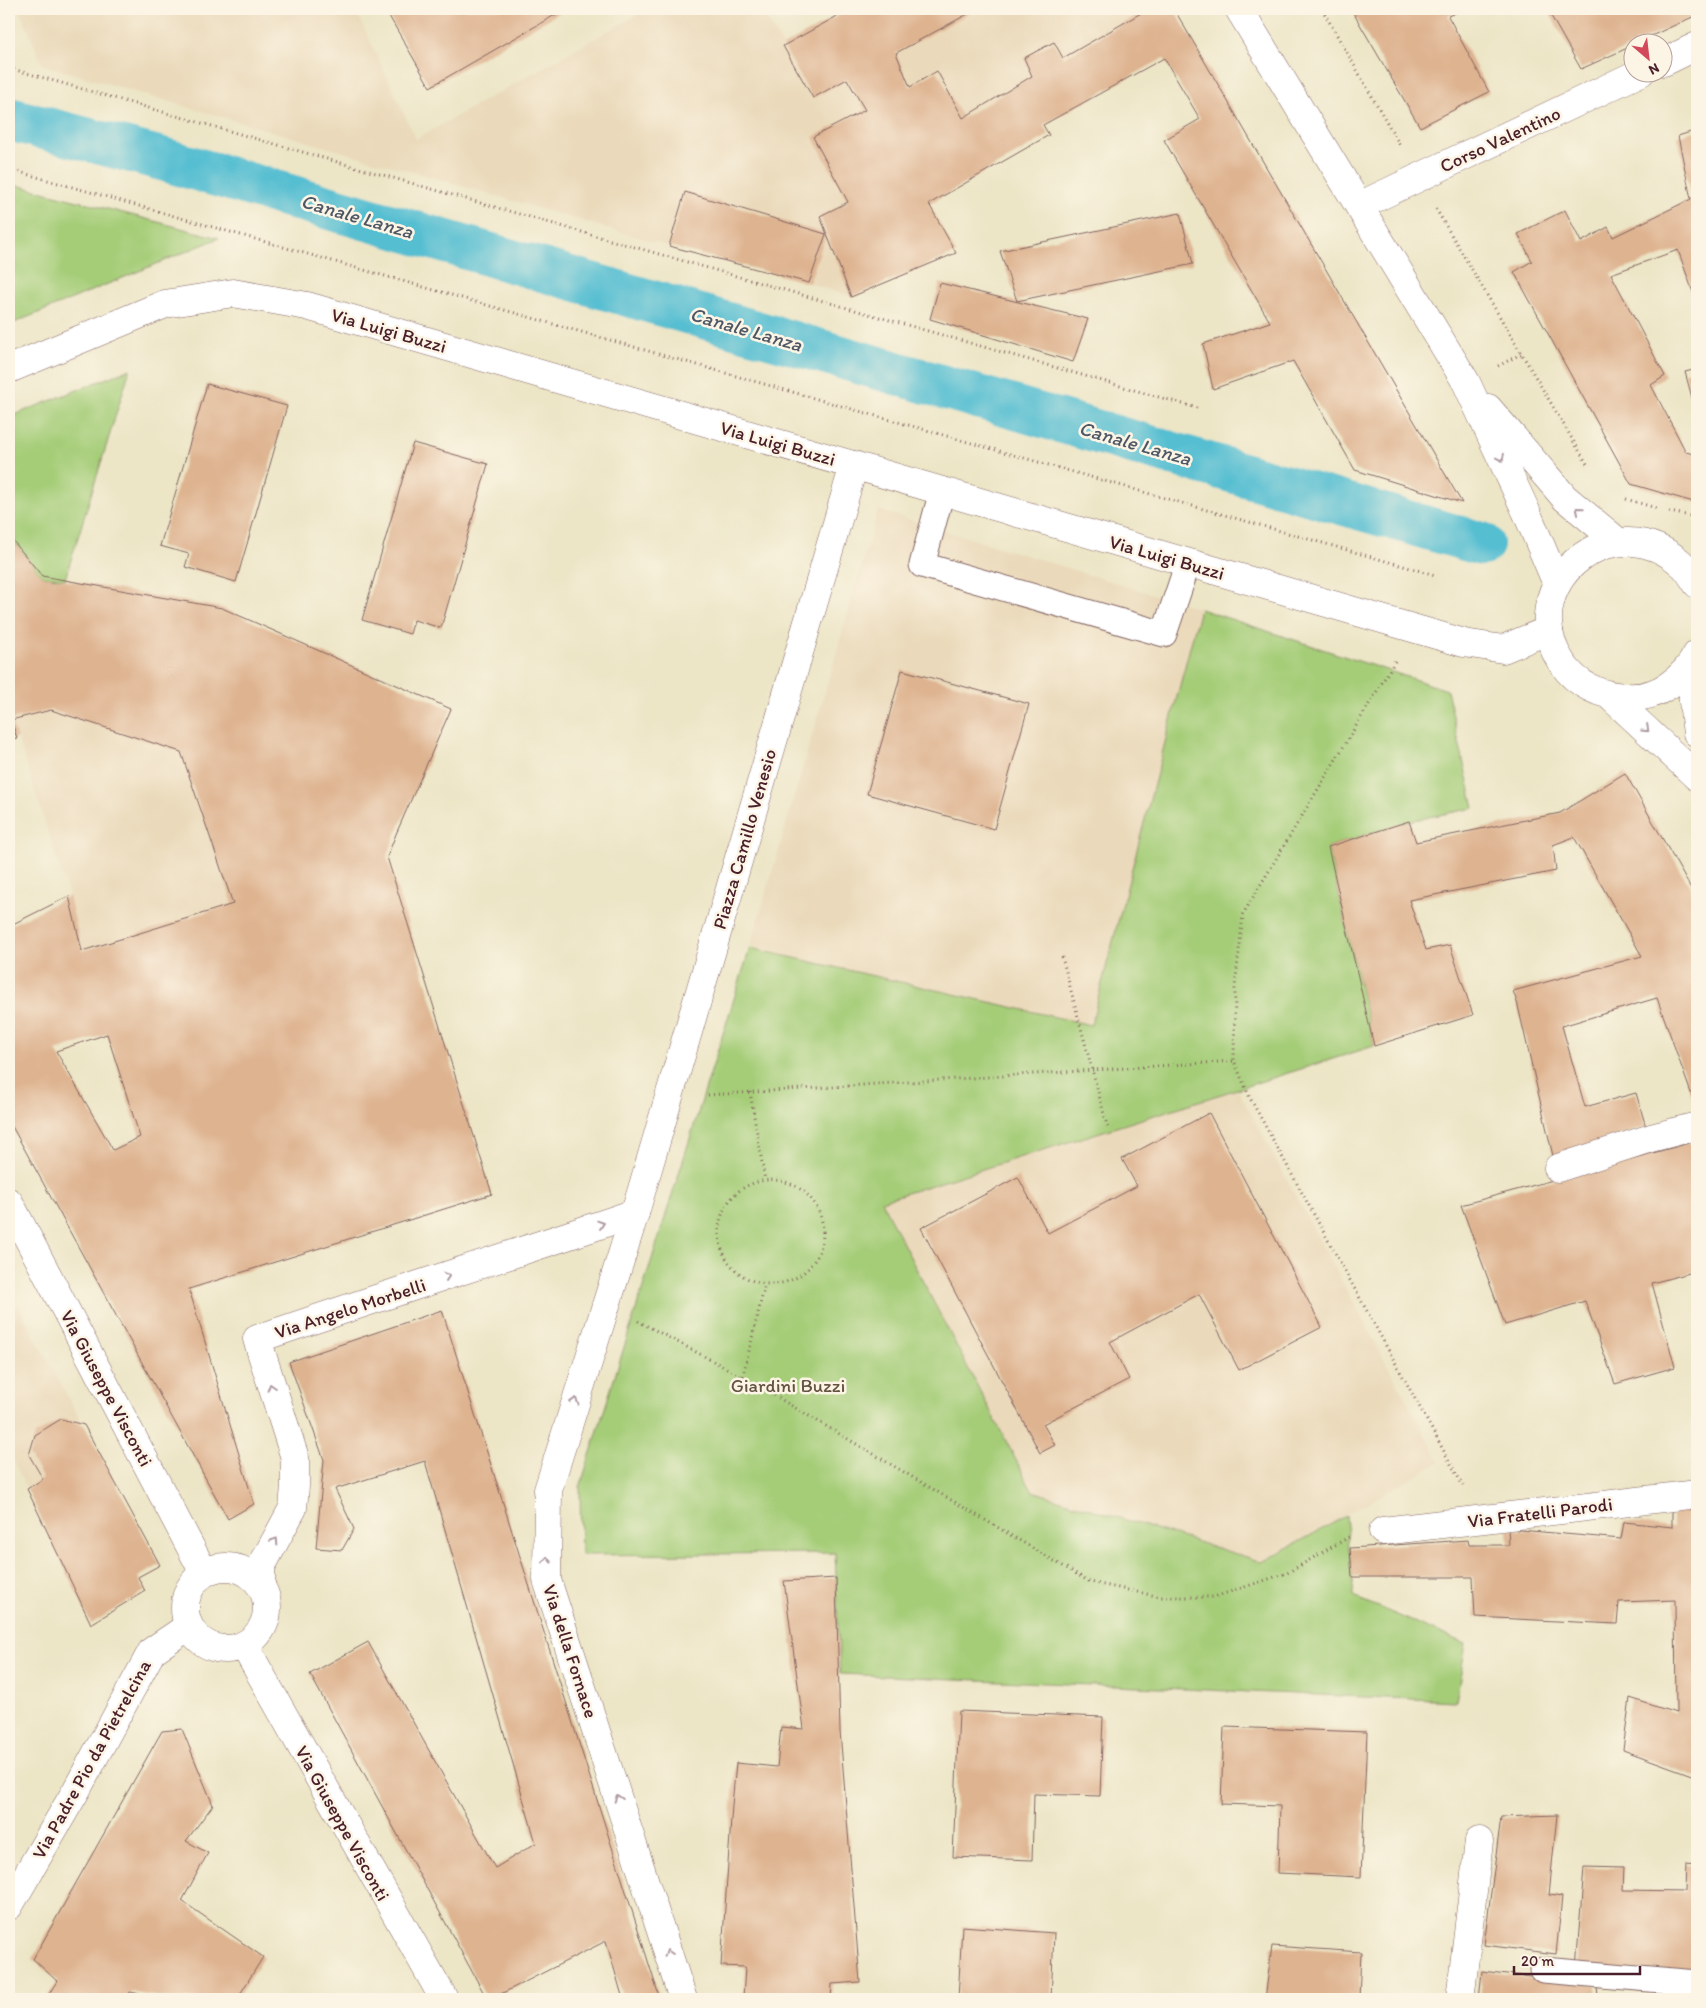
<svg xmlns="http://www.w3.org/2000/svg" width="1706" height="2008" viewBox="0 0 1706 2008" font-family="Itim,sans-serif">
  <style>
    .built { fill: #ead9ba }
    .green { fill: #a5cd78; stroke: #787652 }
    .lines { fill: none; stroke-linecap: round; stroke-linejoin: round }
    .canal { stroke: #55bed1; stroke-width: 44 }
    .building { fill: #deb390; fill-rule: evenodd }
    .lane-casing { stroke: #836461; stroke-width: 27 }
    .street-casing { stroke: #836461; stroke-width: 29 }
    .secondary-casing { stroke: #836461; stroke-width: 29 }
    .primary-casing { stroke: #836461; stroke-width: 29 }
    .path { stroke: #836461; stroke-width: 3; stroke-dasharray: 1 4; stroke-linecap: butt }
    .lane { stroke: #fff; stroke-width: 25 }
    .street { stroke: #fff; stroke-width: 28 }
    .secondary { stroke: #fff; stroke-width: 28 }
    .primary { stroke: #fff; stroke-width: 28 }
    .oneway { stroke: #ae9aa0 }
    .labels { text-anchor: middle; stroke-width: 5; stroke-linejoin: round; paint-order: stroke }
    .street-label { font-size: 19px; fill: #4a1f2b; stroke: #fcf5e5 }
    .park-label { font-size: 19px; fill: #655342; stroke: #fcf5e5 }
    .water-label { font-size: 20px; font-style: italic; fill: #4e5765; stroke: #fcf5e5 }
  </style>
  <rect width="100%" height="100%" fill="#fcf5e5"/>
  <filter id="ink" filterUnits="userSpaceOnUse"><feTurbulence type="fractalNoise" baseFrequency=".02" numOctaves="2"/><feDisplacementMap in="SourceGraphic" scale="10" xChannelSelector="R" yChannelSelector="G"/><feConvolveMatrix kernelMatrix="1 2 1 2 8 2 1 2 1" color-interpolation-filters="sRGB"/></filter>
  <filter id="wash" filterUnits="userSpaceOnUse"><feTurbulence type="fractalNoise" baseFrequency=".0096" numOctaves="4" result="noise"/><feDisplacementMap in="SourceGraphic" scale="20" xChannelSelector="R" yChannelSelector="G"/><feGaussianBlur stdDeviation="1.12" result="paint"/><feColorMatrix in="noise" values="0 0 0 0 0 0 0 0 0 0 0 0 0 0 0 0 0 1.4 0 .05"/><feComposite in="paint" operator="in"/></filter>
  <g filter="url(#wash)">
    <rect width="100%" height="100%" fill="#ece5c6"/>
    <g class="built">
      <path d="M19 9H355L416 139 647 9H761L783 46 850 9H1148L1139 14 1164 58 1043 125 1049 135 929 204 956 253 851 297 809 283 669 246 43 65Z"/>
      <path d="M878 510 1200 609 1091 1025 750 948Z"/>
      <path d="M9 536 42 576 222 608 451 709 181 752 233 904 82 951 69 896 9 712Z"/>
      <path d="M1237 1088 1440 1462 1262 1562 1032 1491 881 1201Z"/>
      <path d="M12 1295 97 1450 27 1489 9 1451V1297Z"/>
    </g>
    <g class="green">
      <path d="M9 183 219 238 9 325Z"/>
      <path d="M130 369 65 579 42 576 9 536V417Z"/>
      <path d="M1200 609 1447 690 1474 808 1409 821 1328 847 1374 1046 881 1201 1032 1491 1262 1562 1346 1516 1354 1597 1466 1644 1456 1701 840 1674 835 1553 581 1555 580 1487 750 948 1091 1025Z"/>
    </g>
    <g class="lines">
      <path class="canal" d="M9 119 162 159 1482 544"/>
    </g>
    <g id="blocks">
      <g class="building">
        <path d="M385 9H561L562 11 430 87Z"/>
        <path d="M850 9H977L896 53 910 87 937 71 963 118 1032 76 1024 58 1054 42 1063 58 1148 9H1174L1462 503 1355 470 1293 361 1213 389 1203 344 1270 322 1164 140 1200 119 1164 58 1043 125 1049 135 929 204 956 253 851 297 820 216 848 202 813 137 865 110 847 79 813 98 783 46Z"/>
        <path d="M1351 9H1465L1448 16 1489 92 1420 127Z"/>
        <path d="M1547 9H1697V15L1638 42H1634V45L1581 69Z"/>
        <path d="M1697 130V298H1695L1678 250 1611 274 1665 376 1651 385 1686 452 1697 455V503L1631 484 1514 272 1532 261 1518 234 1565 210 1581 242 1608 227 1613 237 1691 199 1678 136Z"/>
        <path d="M685 192 826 234 809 283 669 246Z"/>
        <path d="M1180 213 1193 264 1017 301 1000 251Z"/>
        <path d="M940 283 1088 319 1073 362 930 319Z"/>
        <path d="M1697 369V416L1685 372Z"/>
        <path d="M207 384 287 406 236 582 185 567 189 554 160 546Z"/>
        <path d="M413 443 488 464 441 628 414 620 410 634 362 620Z"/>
        <path d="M9 536 42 576 222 608 451 709 396 834 387 857 492 1194 189 1289 254 1504 228 1519 9 1121V926L69 896 82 951 233 904 181 752 51 710 11 720 17 738 9 740ZM107 1034 140 1137 113 1150 56 1051Z"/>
        <path d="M902 670 1029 704 994 829 867 794Z"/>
        <path d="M1625 773 1697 899V1110L1657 998 1562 1026 1585 1107 1636 1093 1646 1127 1553 1156 1517 1002 1513 991 1642 956 1574 837 1553 845 1556 871 1409 900 1426 950 1450 945 1473 1015 1374 1046 1328 847 1409 821 1416 842 1560 813Z"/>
        <path d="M1209 1113 1322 1327 1239 1370 1199 1294 1110 1342 1129 1379 1043 1424 1055 1445 1040 1453 921 1228 1018 1177 1048 1233 1137 1186 1122 1159Z"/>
        <path d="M1697 1141V1271L1652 1283 1675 1367 1615 1384 1585 1301 1505 1325 1461 1205Z"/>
        <path d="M442 1310 660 1999H623L606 1941 491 1999H487L310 1674 368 1642 495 1868 536 1843 425 1461 335 1489 354 1529 342 1550 316 1548 324 1460 289 1362Z"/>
        <path d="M61 1419 84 1425 160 1565 138 1577 145 1591 91 1624 27 1489 43 1479 29 1455 35 1435Z"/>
        <path d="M1672 1509 1697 1510V1777L1623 1750 1630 1698 1676 1713 1675 1600 1619 1602 1617 1624 1475 1617 1473 1577H1352L1350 1548 1468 1540 1469 1545H1509L1508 1529 1621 1539 1624 1522 1672 1527Z"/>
        <path d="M836 1578 840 1731 860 1982 832 1984 831 1999H743L745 1967 721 1966 732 1805 736 1763 777 1767 781 1727 804 1729 784 1581Z"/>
        <path d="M959 1711 1103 1717 1100 1796 1034 1794 1032 1860 953 1857Z"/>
        <path d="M1224 1727 1367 1732 1361 1877 1278 1873 1280 1806 1221 1804Z"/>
        <path d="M182 1729 213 1805 186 1841 208 1853 182 1901 263 1957 237 1999H169L130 1992 126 1999H46L57 1981 33 1959 162 1731Z"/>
        <path d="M1557 1815 1549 1895 1562 1897 1556 1954 1484 1945 1501 1817Z"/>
        <path d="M1686 1864 1697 1865V1973L1576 1968 1584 1867 1624 1868 1623 1890 1685 1891Z"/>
        <path d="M962 1926 1054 1933 1051 1999H958Z"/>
        <path d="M1272 1946 1361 1952 1359 1999H1265Z"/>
        <path d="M1482 1971 1597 1985 1598 1999H1479Z"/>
      </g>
    </g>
  </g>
  <g filter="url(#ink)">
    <use href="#blocks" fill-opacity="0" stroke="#836461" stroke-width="1"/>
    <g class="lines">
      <g class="lane-casing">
        <g id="lane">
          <path d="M942 491 922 565 1164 634 1188 563"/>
          <path d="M1543 1970 1697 1983"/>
        </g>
      </g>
      <g class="street-casing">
        <g id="street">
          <path d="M1664 62 1697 46"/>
          <path d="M1359 206 1641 72"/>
          <path d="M9 369 165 304 233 293 307 306 1464 643 1503 649 1549 630"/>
          <path d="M1558 1168 1651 1138 1697 1126"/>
          <path d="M9 1202 204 1573"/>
          <path d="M1383 1531 1697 1494"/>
          <circle cx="226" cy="1608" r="41"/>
          <path d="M261 1585V1567L293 1508 295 1486V1458L257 1339C382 1296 509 1256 635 1213"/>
          <path d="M244 1645 444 1999"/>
          <path d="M9 1906 77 1789 152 1651 189 1626"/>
          <path d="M683 1999 547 1580 548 1490 635 1213 854 465"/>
          <path d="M1460 1999 1479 1841"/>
        </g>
      </g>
      <g class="secondary-casing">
        <g id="secondary">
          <path d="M1692 664 1693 702 1697 733"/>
          <path d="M1610 696 1697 777"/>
        </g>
      </g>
      <g class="primary-casing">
        <g id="primary">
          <path d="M1239 9 1466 382 1526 511 1557 584"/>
          <path d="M1488 408 1565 498 1617 541"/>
          <path d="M1697 584C1693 578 1689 571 1684 566 1614 499 1510 585 1562 663 1577 685 1601 696 1627 697 1657 699 1684 679 1697 654"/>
        </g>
      </g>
      <g class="path">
        <path d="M1322 9 1401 147"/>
        <path d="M9 68 1197 408"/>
        <path d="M9 169 1435 575"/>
        <path d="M1436 209 1587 464"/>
        <path d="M1498 366 1521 354"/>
        <path d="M1626 499 1656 508"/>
        <path d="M1669 512 1697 517"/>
        <path d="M1395 661 1243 914 1235 987 1234 1061 1250 1098 1463 1486"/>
        <path d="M1062 957 1108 1129"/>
        <path d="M750 1092 765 1180"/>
        <path d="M708 1095 1234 1061"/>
        <circle cx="771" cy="1232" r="52"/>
        <path d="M638 1321 743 1377 1090 1582 1161 1597H1214L1287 1573 1349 1537"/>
        <path d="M743 1376 765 1284"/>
      </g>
      <use href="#lane" class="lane"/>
      <use href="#street" class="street"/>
      <use href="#secondary" class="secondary"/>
      <use href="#primary" class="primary"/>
    </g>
    <defs><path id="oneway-chevron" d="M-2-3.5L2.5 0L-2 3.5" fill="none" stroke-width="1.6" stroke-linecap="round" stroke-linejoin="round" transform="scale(1.25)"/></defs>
    <g class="oneway">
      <use href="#oneway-chevron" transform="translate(1501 458) rotate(65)"/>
      <use href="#oneway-chevron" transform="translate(1579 510) rotate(-140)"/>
      <use href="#oneway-chevron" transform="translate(1646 729) rotate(43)"/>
      <use href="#oneway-chevron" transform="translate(601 1224) rotate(-19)"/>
      <use href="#oneway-chevron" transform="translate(447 1276) rotate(-18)"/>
      <use href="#oneway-chevron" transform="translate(271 1387) rotate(-108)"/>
      <use href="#oneway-chevron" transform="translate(575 1401) rotate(-73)"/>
      <use href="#oneway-chevron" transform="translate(275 1541) rotate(-57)"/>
      <use href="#oneway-chevron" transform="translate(547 1560) rotate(-89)"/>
      <use href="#oneway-chevron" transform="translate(618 1798) rotate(-108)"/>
      <use href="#oneway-chevron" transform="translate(668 1953) rotate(-108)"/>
    </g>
  </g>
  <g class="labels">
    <g class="street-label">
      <text transform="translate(1500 139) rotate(-25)" y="7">Corso Valentino</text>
      <text transform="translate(389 330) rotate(16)" y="7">Via Luigi Buzzi</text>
      <text transform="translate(778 443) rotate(16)" y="7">Via Luigi Buzzi</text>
      <text transform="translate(1167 557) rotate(16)" y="7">Via Luigi Buzzi</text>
      <text transform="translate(744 839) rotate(-74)" y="7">Piazza Camillo Venesio</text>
      <text transform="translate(350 1308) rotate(-18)" y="7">Via Angelo Morbelli</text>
      <text transform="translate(107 1388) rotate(62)" y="7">Via Giuseppe Visconti</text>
      <text transform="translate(1540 1512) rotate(-7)" y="7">Via Fratelli Parodi</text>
      <text transform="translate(571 1651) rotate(72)" y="7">Via della Fornace</text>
      <text transform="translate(91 1759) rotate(-61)" y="7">Via Padre Pio da Pietrelcina</text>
      <text transform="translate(343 1823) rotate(61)" y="7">Via Giuseppe Visconti</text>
    </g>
    <g class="park-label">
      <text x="788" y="1392">Giardini Buzzi</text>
    </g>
    <g class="water-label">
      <text transform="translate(357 216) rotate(16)" y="7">Canale Lanza</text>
      <text transform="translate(746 329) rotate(16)" y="7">Canale Lanza</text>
      <text transform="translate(1135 443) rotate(16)" y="7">Canale Lanza</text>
    </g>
  </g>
  <rect width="1706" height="2008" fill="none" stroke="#fcf5e5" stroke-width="30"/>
  <g transform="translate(1648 58) rotate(152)"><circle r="24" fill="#fcf5e5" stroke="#b59f9b"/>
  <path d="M0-4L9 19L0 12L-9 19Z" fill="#d1495b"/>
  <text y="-8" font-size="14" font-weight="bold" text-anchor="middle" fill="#4a1f2b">N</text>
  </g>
  <path d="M1514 1966v8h126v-8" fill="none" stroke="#4a1f2b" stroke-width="2.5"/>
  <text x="1521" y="1966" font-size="15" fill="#4a1f2b" stroke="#fcf5e5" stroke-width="4" paint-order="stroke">20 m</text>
</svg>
